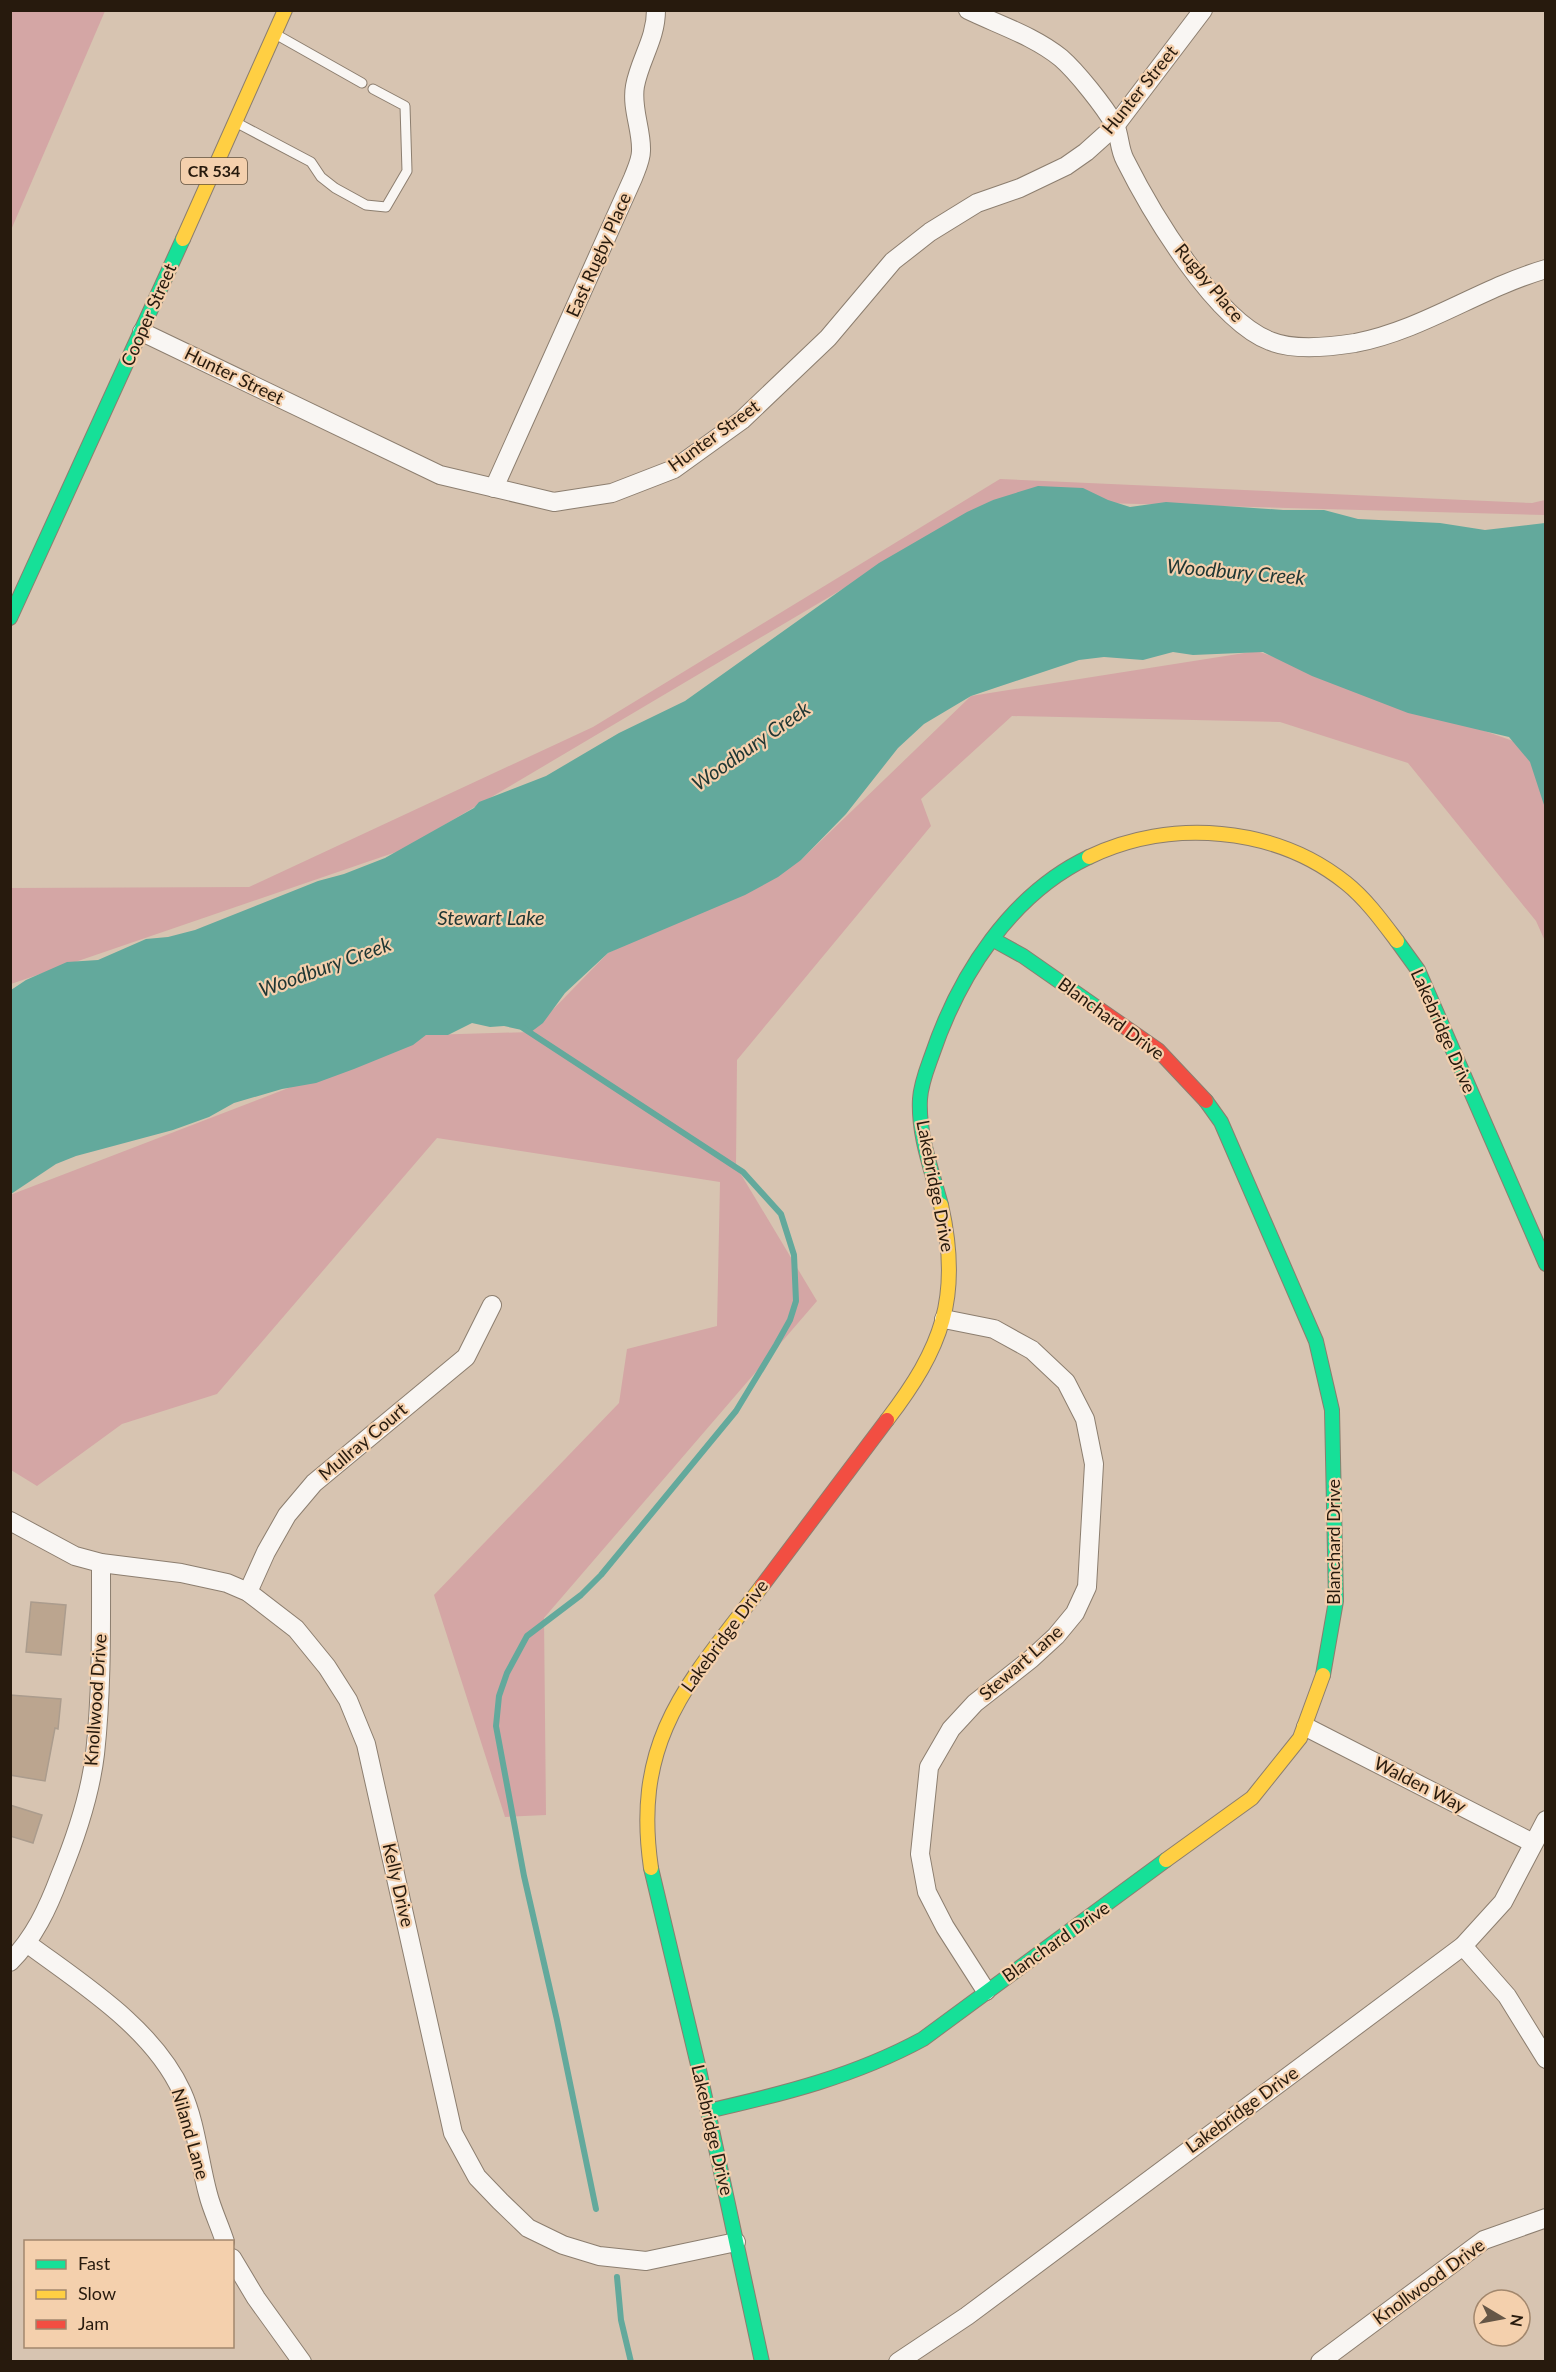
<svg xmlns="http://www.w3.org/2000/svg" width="1556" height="2372" viewBox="0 0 1556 2372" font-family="Lato,sans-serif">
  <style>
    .green { fill: #d4a6a5 }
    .water { fill: #63a99c }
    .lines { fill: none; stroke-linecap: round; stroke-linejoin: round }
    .stream { stroke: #63a99c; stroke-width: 6 }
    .building { fill: #bba58f; stroke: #ab9c8d; stroke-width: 1.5 }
    .lane-casing { stroke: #8c7e6f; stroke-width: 11 }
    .street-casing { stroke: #8c7e6f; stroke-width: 20 }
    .fast-casing { stroke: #8c7e6f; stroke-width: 16 }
    .slow-casing { stroke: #8c7e6f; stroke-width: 16 }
    .jam-casing { stroke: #8c7e6f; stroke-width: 16 }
    .lane { stroke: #f9f6f3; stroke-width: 9 }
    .street { stroke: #f9f6f3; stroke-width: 18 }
    .fast { stroke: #16e098; stroke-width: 14 }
    .slow { stroke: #ffcf43; stroke-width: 14 }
    .jam { stroke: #f24e42; stroke-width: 14 }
    .labels { text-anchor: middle; stroke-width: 4.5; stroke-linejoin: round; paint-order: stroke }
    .shield { fill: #f4d0ad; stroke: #64513d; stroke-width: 1.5 }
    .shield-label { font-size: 16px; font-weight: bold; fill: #271a0d }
    .street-label { font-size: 18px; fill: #271a0d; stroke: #f4d0ad }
    .water-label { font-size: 20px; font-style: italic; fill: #203734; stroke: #f4d0ad }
  </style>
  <rect width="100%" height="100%" fill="#d7c4b1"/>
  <g class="green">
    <path d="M11 10 105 11 11 230 10 11Z"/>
    <path d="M1000 479 1532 503 1545 500V515L993 500 402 850 11 984 10 888 249 887 593 727Z"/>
    <path d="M1257 651 1516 742 1545 744V941L1536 921 1408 763 1280 722 1012 716 921 799 931 826 737 1060 736 1166 817 1301 544 1618 546 1815 505 1817 434 1595 619 1403 627 1349 717 1326 720 1182 437 1138 217 1394 122 1424 37 1486 11 1470 10 1195 426 1035 531 1032 608 953 801 860 971 696Z"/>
  </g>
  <path class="water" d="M1038 486 1083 488 1108 500 1130 507 1166 502 1283 510H1324L1358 519 1440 523 1485 530 1545 523V808L1530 762 1509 737 1408 713 1312 676 1263 652 1193 655 1173 652 1143 660 1104 657 1079 660 971 696 924 724 898 748 846 814 801 860 778 877 745 895 608 953 565 993 543 1023 531 1032 504 1026 490 1027 472 1023 448 1035H426L413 1045 354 1069 316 1083 282 1089 234 1103 209 1117 173 1130 76 1156 56 1164 11 1194V990L26 980 67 962 98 960 146 939 168 937 195 930 318 881 344 874 385 858 474 808 479 802 546 776 619 733 685 701 879 563 967 512 993 500Z"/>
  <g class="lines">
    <g class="stream">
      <path d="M523 1028 743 1172 781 1214 794 1255 796 1301 790 1320 776 1345 736 1411 601 1575 581 1595 527 1636 507 1673 499 1696 496 1726 524 1876 557 2020 596 2209"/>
      <path d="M617 2277 621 2320 631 2362"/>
    </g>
  </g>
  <g class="building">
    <path d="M31 1602 66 1605 61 1655 26 1652Z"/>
    <path d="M10 1695 61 1699 58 1729 55 1728 45 1781 10 1775Z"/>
    <path d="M10 1805 42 1815 33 1843 10 1836Z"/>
  </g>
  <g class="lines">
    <g class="lane-casing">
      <g id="lane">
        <path d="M277 35 362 83"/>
        <path d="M239 124 311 162 321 177 335 188 366 205 386 207 407 171 405 106 373 89"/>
      </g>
    </g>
    <g class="street-casing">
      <g id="street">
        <path d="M968 10C999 25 1034 36 1061 58 1077 72 1104 106 1115 125 1120 136 1119 149 1125 160 1151 212 1215 320 1270 341 1294 351 1330 347 1355 343 1423 330 1480 288 1546 269"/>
        <path d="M142 332 440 475 554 502 612 493 674 469 742 420 828 338 893 261 930 232 977 203 1020 188 1066 166 1086 152 1115 126 1203 10"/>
        <path d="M494 488 633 178C636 170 641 160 641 151 642 130 631 108 635 86 640 59 656 39 656 10"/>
        <path d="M944 1319 994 1329 1032 1350 1066 1382 1085 1419 1094 1464 1087 1587 1075 1613 1056 1636 1031 1659 975 1703 951 1729 929 1767 920 1854 927 1892 945 1927 986 1991"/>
        <path d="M10 1521 75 1556 101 1563 181 1573 227 1583 248 1592 296 1629 327 1667 348 1700 366 1744 453 2133 477 2177 500 2201 528 2228 563 2245 599 2256 646 2261 736 2242"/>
        <path d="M248 1592 266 1552 287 1515 314 1483 466 1357 492 1305"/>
        <path d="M1306 1727 1533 1843"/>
        <path d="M28 1944C82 1984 153 2028 182 2092 196 2123 199 2161 208 2194 212 2210 220 2226 225 2242"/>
        <path d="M1463 1946 1507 1996 1546 2059"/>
        <path d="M10 1962C34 1938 48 1908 60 1876 76 1837 90 1796 95 1754 102 1690 101 1626 101 1563"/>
        <path d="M232 2258 256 2298 302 2362"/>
        <path d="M898 2362 967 2316 1463 1946 1503 1902 1546 1820"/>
        <path d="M1320 2362 1484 2240 1546 2218"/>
      </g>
    </g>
    <g class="fast-casing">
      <g id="fast">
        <path d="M10 618 183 239"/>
        <path d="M994 940 1023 956 1099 1009"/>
        <path d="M1397 941 1418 970 1546 1264"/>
        <path d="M1206 1101 1221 1122 1316 1341 1332 1410 1336 1601 1323 1675"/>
        <path d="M941 1205C932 1171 918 1135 920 1099 921 1083 927 1069 932 1055 959 975 1011 894 1089 857"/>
        <path d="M651 1868 698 2065 762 2362"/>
        <path d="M708 2111C783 2094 855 2076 923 2039L1166 1860"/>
      </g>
    </g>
    <g class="slow-casing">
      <g id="slow">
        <path d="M183 239 285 10"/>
        <path d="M1089 857C1170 818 1275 826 1346 883 1366 899 1382 921 1397 941"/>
        <path d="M887 1420C942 1348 962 1297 941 1205"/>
        <path d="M1166 1860 1252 1798 1300 1738 1323 1675"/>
        <path d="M651 1868C632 1738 689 1682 762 1586"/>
      </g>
    </g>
    <g class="jam-casing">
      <g id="jam">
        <path d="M1099 1009 1158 1050 1206 1101"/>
        <path d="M762 1586 887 1420"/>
      </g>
    </g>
    <use href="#lane" class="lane"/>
    <use href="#street" class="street"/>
    <use href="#fast" class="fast"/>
    <use href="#slow" class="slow"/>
    <use href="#jam" class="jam"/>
  </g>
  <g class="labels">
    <rect class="shield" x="181" y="158" width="66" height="26" rx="4.5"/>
    <g class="shield-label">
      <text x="214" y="177">CR 534</text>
    </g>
    <g class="street-label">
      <text transform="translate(1140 90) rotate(-51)" y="6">Hunter Street</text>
      <text transform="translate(599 255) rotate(-66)" y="6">East Rugby Place</text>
      <text transform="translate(1209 283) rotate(50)" y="6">Rugby Place</text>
      <text transform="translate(149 315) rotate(-66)" y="6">Cooper Street</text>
      <text transform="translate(234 376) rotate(26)" y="6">Hunter Street</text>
      <text transform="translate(714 436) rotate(-36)" y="6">Hunter Street</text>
      <text transform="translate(1111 1019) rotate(36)" y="6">Blanchard Drive</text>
      <text transform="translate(1443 1031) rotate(66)" y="6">Lakebridge Drive</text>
      <text transform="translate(935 1186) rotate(79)" y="6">Lakebridge Drive</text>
      <text transform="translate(363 1442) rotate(-40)" y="6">Mullray Court</text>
      <text transform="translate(1334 1542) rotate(-90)" y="6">Blanchard Drive</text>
      <text transform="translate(725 1636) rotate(-54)" y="6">Lakebridge Drive</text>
      <text transform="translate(1021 1663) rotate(-41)" y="6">Stewart Lane</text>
      <text transform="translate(96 1700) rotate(-86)" y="6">Knollwood Drive</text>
      <text transform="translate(1420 1785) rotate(27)" y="6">Walden Way</text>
      <text transform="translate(398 1885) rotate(77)" y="6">Kelly Drive</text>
      <text transform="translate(1056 1942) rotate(-35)" y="6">Blanchard Drive</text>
      <text transform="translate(1242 2110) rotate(-36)" y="6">Lakebridge Drive</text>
      <text transform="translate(712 2130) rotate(77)" y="6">Lakebridge Drive</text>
      <text transform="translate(190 2134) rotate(74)" y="6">Niland Lane</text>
      <text transform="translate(1429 2282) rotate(-36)" y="6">Knollwood Drive</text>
    </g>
    <g class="water-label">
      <text transform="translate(1236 572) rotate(5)" y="7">Woodbury Creek</text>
      <text transform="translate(751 746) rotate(-35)" y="7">Woodbury Creek</text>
      <text x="491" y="925">Stewart Lake</text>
      <text transform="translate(325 967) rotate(-20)" y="7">Woodbury Creek</text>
    </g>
  </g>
  <rect width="1556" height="2372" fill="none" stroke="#271a0d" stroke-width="24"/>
  <rect x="24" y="2240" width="210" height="108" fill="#f4d0ad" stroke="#a2876d" stroke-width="1.5"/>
  <rect x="36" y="2260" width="30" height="9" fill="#16e098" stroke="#a2876d" stroke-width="1.5"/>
  <text x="78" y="2270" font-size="18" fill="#271a0d">Fast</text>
  <rect x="36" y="2290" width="30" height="9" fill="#ffcf43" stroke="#a2876d" stroke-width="1.5"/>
  <text x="78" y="2300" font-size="18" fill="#271a0d">Slow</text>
  <rect x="36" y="2320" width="30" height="9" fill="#f24e42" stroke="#a2876d" stroke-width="1.5"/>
  <text x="78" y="2330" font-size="18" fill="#271a0d">Jam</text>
  <g transform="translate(1502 2318) rotate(100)"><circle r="28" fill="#f4d0ad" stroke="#a2876d" stroke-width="1.5"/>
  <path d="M0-4.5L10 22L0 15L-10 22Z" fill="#655646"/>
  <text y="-9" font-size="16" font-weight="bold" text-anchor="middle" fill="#271a0d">N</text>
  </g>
</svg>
